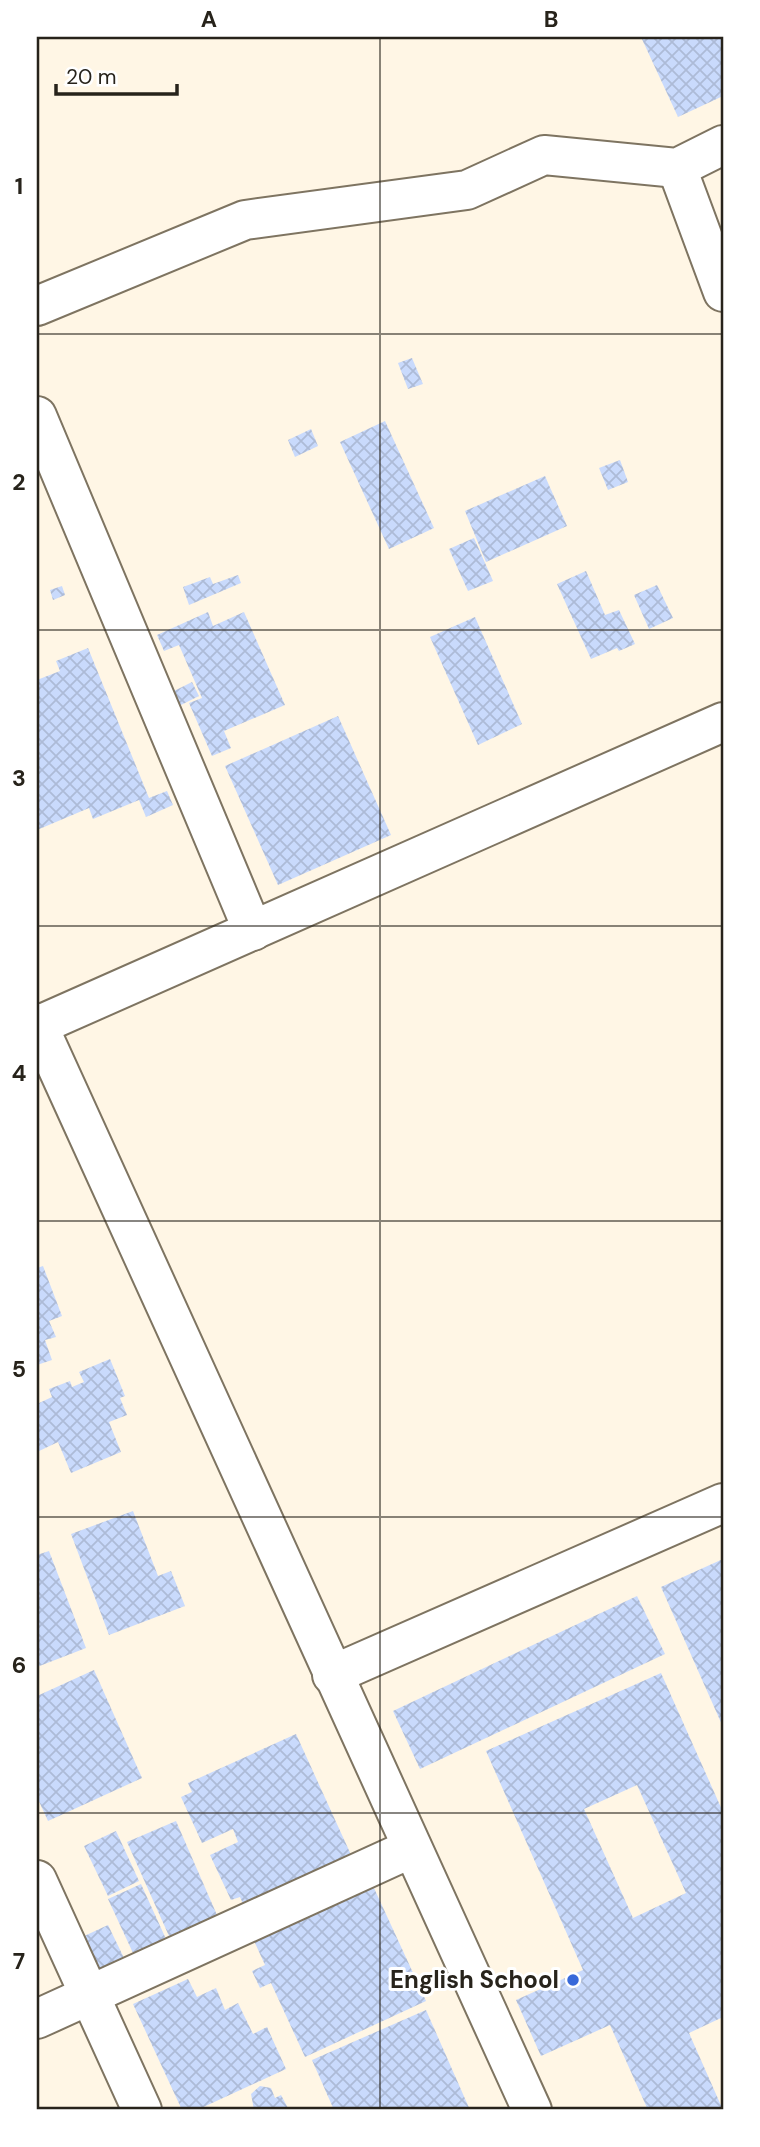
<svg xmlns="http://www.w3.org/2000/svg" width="760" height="2147" viewBox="0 0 760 2147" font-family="'DM Sans',sans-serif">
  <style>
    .building { fill: url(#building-cross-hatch); fill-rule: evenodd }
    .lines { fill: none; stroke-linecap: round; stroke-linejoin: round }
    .street-casing { stroke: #7e7461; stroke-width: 42 }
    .street { stroke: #fff; stroke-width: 38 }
    .grid { fill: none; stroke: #27231b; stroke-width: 2; stroke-opacity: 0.55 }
    .poi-dot { fill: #3869d9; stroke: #fff; stroke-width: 2.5 }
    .labels { text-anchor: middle; stroke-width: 6; stroke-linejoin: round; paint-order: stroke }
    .poi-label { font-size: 24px; font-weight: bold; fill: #27231b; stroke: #fff; text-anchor: end }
    .neatline { fill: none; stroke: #27231b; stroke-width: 2.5 }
    .grid-label { font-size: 23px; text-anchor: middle; font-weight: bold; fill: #27231b }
  </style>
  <defs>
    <pattern id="building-cross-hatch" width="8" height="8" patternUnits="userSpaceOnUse" patternTransform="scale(1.75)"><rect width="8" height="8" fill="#c9dafc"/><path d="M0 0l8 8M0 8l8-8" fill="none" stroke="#adbbd7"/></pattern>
  </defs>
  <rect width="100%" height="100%" fill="#fff6e5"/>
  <g class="building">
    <path d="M641 37H723V96L678 117Z"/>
    <path d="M412 358 423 384 408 389 398 363Z"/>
    <path d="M385 421 434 528 389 549 340 442Z"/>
    <path d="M311 429 318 446 295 457 288 440Z"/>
    <path d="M620 460 628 482 608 490 599 468Z"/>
    <path d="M545 476 567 526 486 562 465 511Z"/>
    <path d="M474 538 493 581 468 591 449 549Z"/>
    <path d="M586 571 605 615 619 610 635 644 619 651 617 648 591 659 557 584Z"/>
    <path d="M238 575 241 583 189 605 183 587 210 577 213 584Z"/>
    <path d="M657 585 673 618 649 629 634 595Z"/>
    <path d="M62 586 65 595 53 600 50 590Z"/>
    <path d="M208 612 213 626 244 612 285 705 224 731 231 748 212 756 189 703 202 698 179 645 164 651 157 635Z"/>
    <path d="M475 617 522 724 478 745 430 637Z"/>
    <path d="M88 648 149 798 167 791 173 805 146 817 139 800 93 819 89 808 37 830V680L60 671 56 661Z"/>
    <path d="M192 682 199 696 169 711 162 697Z"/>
    <path d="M338 716 391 835 278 885 225 766Z"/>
    <path d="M43 1266 62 1316 49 1321 56 1337 45 1340 52 1360 37 1365V1268Z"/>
    <path d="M110 1359 125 1396 120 1398 127 1415 109 1422 121 1452 71 1473 58 1442 37 1452V1404L52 1397 49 1389 70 1381 72 1387 84 1382 79 1372Z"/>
    <path d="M133 1511 158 1576 171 1571 185 1606 109 1635 71 1534Z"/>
    <path d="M49 1551 86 1648 37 1667V1555Z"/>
    <path d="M723 1559V1727L661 1587Z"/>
    <path d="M637 1596 665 1654 420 1769 393 1711Z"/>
    <path d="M94 1670 142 1778 48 1821 37 1797V1696Z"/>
    <path d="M661 1673 723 1812V2017L689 2033 723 2110H648L610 2025 541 2056 516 2000 583 1970 486 1751ZM637 1785 686 1893 633 1918 584 1809Z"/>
    <path d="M296 1734 352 1857 244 1906 240 1897 231 1900 210 1855 238 1842 233 1829 202 1843 181 1797 192 1792 188 1783Z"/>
    <path d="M176 1821 217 1915 169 1936 127 1842Z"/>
    <path d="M116 1831 139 1881 108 1896 84 1846Z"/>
    <path d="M368 1875 426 2001 305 2057 271 1983 260 1988 252 1971 265 1965 251 1934Z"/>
    <path d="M141 1884 166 1939 133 1953 108 1899Z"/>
    <path d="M108 1925 124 1958 95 1972 80 1938Z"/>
    <path d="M188 1979 197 1997 216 1988 225 2010 238 2003 253 2034 267 2027 286 2069 197 2110H182L133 2004Z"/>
    <path d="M426 2010 470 2110H334L312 2060Z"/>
    <path d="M260 2086 271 2088 275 2098 281 2095 289 2110H254L251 2094Z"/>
  </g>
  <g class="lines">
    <g class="street-casing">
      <g id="street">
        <path d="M677 168 723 292"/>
        <path d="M37 306 245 220 467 190 544 155 677 168 723 145"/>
        <path d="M37 416 253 931"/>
        <path d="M37 1023 532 2110"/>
        <path d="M37 1026 723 722"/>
        <path d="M332 1675 723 1503"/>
        <path d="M37 1880 142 2110"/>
        <path d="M37 2019 412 1848"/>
      </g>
    </g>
    <use href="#street" class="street"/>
  </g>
  <path class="grid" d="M380 37V2110M37 334H723M37 630H723M37 926H723M37 1221H723M37 1517H723M37 1813H723"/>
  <circle class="poi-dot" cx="573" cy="1980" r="7"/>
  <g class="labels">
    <g class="poi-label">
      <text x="559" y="1988">English School</text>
    </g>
  </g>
  <rect width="760" height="2147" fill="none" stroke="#ffffff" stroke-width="77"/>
  <path d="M56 84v10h121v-10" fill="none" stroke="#27231b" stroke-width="3.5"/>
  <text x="66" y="84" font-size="21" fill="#27231b" stroke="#ffffff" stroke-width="5" paint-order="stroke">20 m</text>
  <rect x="38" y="38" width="684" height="2070" class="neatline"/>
  <g class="grid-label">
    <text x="209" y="27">A</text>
    <text x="551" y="27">B</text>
    <text x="19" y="194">1</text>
    <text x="19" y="490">2</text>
    <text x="19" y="786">3</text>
    <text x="19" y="1081">4</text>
    <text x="19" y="1377">5</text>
    <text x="19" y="1673">6</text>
    <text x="19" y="1969">7</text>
  </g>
</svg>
